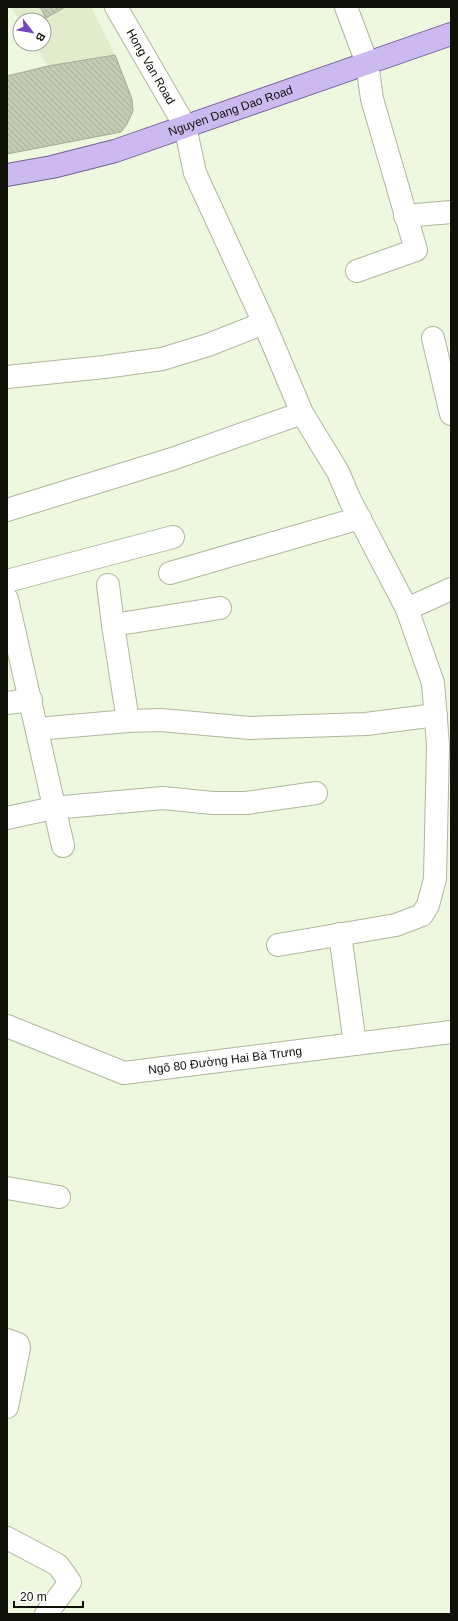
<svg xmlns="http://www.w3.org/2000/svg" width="458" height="1621" viewBox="0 0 458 1621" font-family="Helvetica,sans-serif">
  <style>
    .built { fill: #e0eccb }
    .building { fill: url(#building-back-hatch); stroke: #a4ad94 }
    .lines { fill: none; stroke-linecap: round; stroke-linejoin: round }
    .street-casing { stroke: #aeb79e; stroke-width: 24 }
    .secondary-casing { stroke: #aeb79e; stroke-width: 24 }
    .primary-casing { stroke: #746098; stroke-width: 24 }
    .street { stroke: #fff; stroke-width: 22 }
    .secondary { stroke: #fff; stroke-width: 22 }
    .primary { stroke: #ccb9ef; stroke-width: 22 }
    .labels { text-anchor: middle; stroke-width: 4; stroke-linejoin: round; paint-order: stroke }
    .street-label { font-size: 12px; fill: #0f1109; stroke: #fff }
  </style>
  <defs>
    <pattern id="building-back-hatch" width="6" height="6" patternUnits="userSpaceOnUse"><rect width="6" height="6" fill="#c3ccb3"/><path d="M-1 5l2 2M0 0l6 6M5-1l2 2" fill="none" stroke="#a6ae99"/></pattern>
  </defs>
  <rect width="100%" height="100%" fill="#eef8de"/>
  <path class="built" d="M11 7H91L115 55 48 66 34 44H44V20H20V22Z"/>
  <g class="building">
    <path d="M40 7H65L46 18Z"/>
    <path d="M115 55 132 99 133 111 127 124 121 132 7 154V76L48 66Z"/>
  </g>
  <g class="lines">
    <g class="street-casing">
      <g id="street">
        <path d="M346 7 367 63 372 99 416 250 357 271"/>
        <path d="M185 126 195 173 264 323 302 413 338 472 350 500 407 609 433 683 438 745 435 879 428 905 422 915 396 925 278 945"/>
        <path d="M405 216 451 212"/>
        <path d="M433 338 451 414"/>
        <path d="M7 377 104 367 162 359 208 345 264 323"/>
        <path d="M7 510 172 459 302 413"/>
        <path d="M170 573 360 518"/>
        <path d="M7 581 173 537"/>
        <path d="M108 585 113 625 128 721"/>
        <path d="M7 599 63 846"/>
        <path d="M407 609 451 589"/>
        <path d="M113 625 220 608"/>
        <path d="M7 703 31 700"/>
        <path d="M37 729 128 721 161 720 250 728 366 724 436 715"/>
        <path d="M7 818 53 808 163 798 213 803H246L316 793"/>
        <path d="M340 934 355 1044"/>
        <path id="s1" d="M7 1026 124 1073 451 1032"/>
        <path d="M7 1188 59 1197"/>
        <path d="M7 1340 18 1344 19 1348 7 1407"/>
        <path d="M7 1538 58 1565 70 1582 46 1614"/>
      </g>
    </g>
    <g class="secondary-casing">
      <g id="secondary">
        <path id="s2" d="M116 7 185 126"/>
      </g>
    </g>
    <g class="primary-casing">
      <g id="primary">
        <path id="s3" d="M7 175 52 167 115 151 451 34"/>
      </g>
    </g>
    <use href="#street" class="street"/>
    <use href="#secondary" class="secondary"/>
    <use href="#primary" class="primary"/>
  </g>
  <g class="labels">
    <g class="street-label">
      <text dy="4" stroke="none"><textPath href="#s2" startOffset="69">Hong Van Road</textPath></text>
      <text dy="4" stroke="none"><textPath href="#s3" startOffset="233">Nguyen Dang Dao Road</textPath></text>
      <text dy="4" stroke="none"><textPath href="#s1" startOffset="228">Ngõ 80 Đường Hai Bà Trưng</textPath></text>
    </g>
  </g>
  <rect width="458" height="1621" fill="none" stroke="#0f1109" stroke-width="16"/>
  <g transform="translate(32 32) rotate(121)"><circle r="19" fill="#ffffff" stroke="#9fa09d"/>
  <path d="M0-3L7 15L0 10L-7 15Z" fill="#7543bb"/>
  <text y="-6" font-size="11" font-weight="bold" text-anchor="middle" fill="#0f1109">B</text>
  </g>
  <path d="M14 1601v6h69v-6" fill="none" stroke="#0f1109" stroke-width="2"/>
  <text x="20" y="1601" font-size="12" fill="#0f1109" stroke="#ffffff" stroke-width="3" paint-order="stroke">20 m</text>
</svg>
